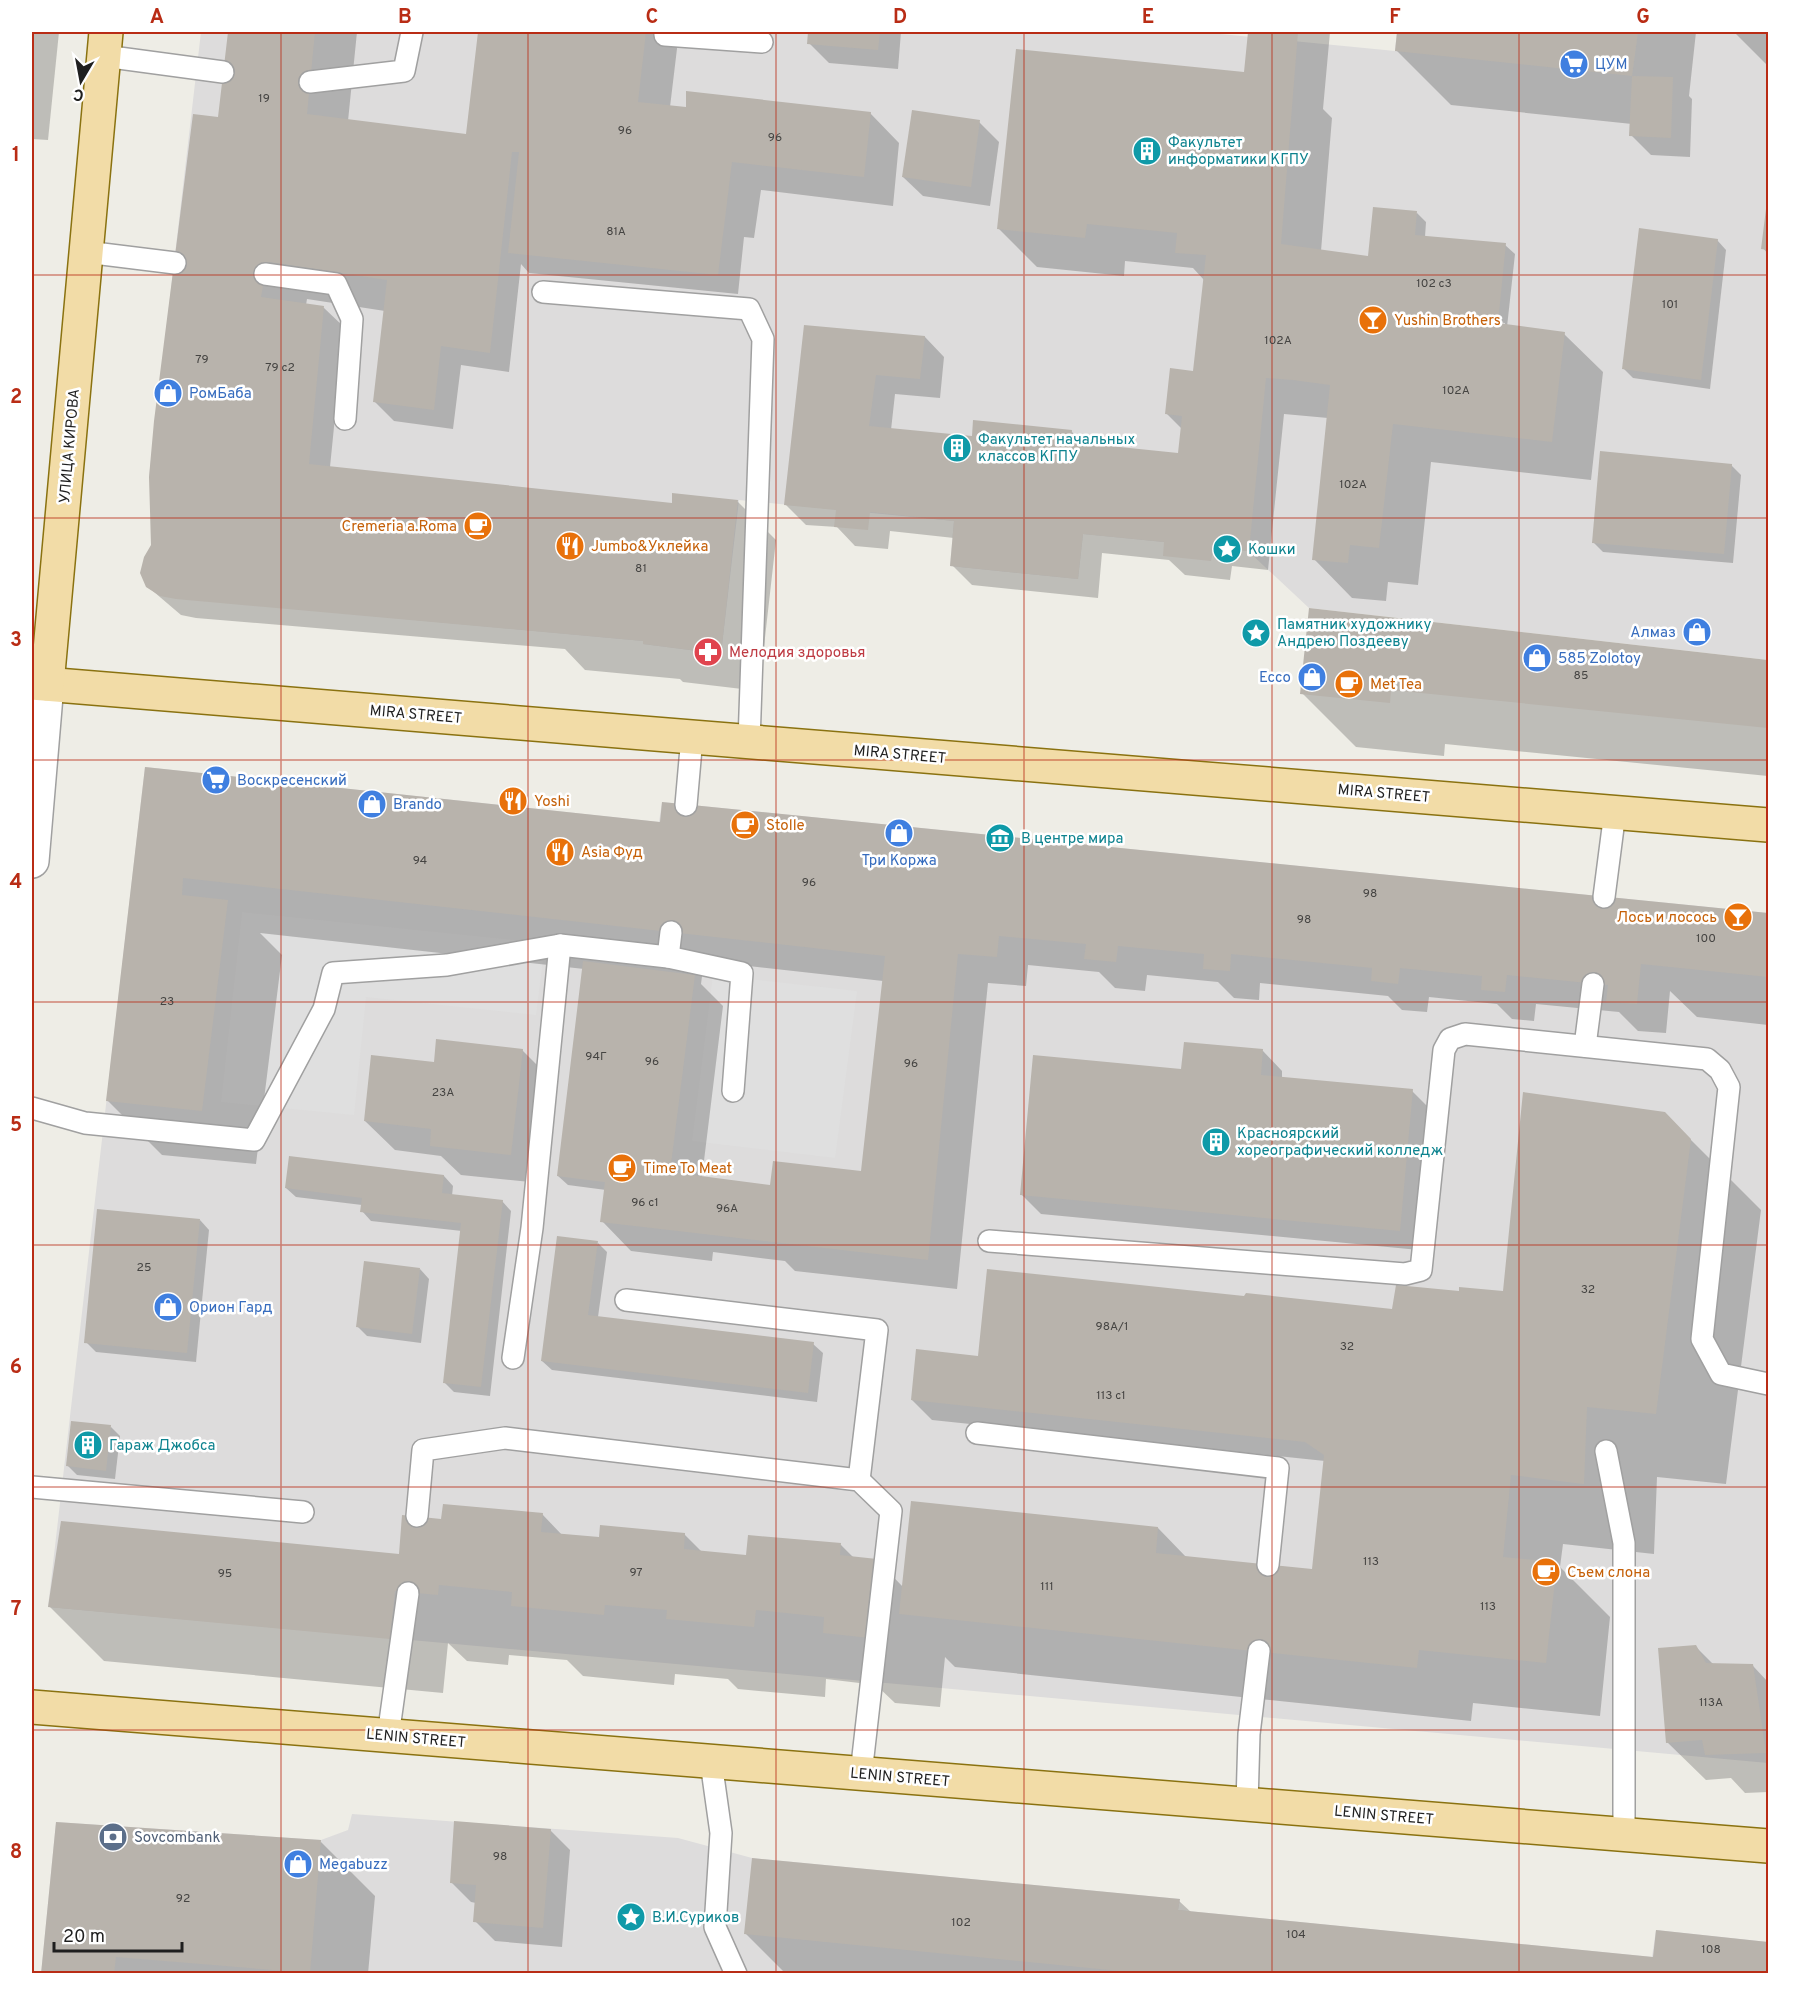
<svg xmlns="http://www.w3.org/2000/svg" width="1800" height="2005" viewBox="0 0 1800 2005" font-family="Overpass,sans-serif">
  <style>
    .residential { fill: #dddcdc }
    .parking { fill: #dfdfdf }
    .shadow { fill: #0003; fill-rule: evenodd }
    .building { fill: #b8b3ac }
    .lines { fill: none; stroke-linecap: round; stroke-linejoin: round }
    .service-casing { stroke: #a0a0a0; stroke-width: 24 }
    .tertiary-casing { stroke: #a0a0a0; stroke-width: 36 }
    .primary-casing { stroke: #8a7210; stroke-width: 36 }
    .service { stroke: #fff; stroke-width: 21 }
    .tertiary { stroke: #fff; stroke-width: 33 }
    .primary { stroke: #f2dca7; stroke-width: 33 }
    .grid { fill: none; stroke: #b92c15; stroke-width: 1.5; stroke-opacity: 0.55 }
    .labels { text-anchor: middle; stroke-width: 5; stroke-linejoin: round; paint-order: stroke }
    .number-label { font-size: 12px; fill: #454442 }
    .shop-label { font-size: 15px; fill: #366cbe; stroke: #fff; text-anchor: start }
    .culture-label { font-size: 15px; fill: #0d838f; stroke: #fff; text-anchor: start }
    .food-label { font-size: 15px; fill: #c56008; stroke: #fff; text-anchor: start }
    .street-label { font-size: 15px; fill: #1f1f1f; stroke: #fff }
    .health-label { font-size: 15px; fill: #be3a42; stroke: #fff; text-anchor: start }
    .service-label { font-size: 15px; fill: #4e5e75; stroke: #fff; text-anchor: start }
    .neatline { fill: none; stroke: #b92c15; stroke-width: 2 }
    .grid-label { font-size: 20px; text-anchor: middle; font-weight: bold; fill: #b92c15 }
  </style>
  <rect width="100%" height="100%" fill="#eeede6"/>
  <g class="residential">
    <path d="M201 32H1200L1395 51 1397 32H1768V660L1309 608 1248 551 1213 547 1211 561 1164 542 1083 534 1078 579 950 566 954 521 739 500 721 654 643 644V641L188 599 149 477Z"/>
    <path d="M145 767 659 822 662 802 1768 913V1763L48 1607Z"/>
    <path d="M352 1814 678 1838 752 1858 1180 1899 1178 1910 1652 1957 1656 1930 1768 1942V1974H41L56 1822 321 1840 348 1830Z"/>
  </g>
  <g class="parking">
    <path d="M242 912 545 943 536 1015 366 997 354 1115 221 1102Z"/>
    <path d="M713 975 857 991 835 1158 692 1141Z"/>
  </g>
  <g class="shadow">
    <path d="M32 32H59L48 140 32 139Z"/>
    <path d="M229 32H357L348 121 467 136 479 32H679L670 107 870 113 899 143 893 206 761 190 754 238 744 237 738 294 529 273 521 264 509 372 461 365 453 429 394 421 374 401 385 311 307 299 306 305 324 308 344 327 330 467 673 505 738 502 776 540 759 691 683 682 680 679 585 670 565 649 196 618 181 615 147 586 219 119Z"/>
    <path d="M810 32H901L898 69 829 63 809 43Z"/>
    <path d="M1249 32H1330L1323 109 1332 118 1321 251 1368 257 1417 213 1426 222 1425 237 1505 245 1515 254 1507 327 1564 334 1603 372 1591 480 1431 462 1418 585 1388 582 1386 601 1352 598 1314 559 1328 418 1284 414 1268 570 1232 566 1230 580 1185 575 1169 560 1102 553 1098 598 972 585 952 565 954 538 890 531 888 549 855 546 837 527 806 525 786 505 805 327 925 337 944 357 940 398 895 394 891 430 973 438 1071 431 1085 445 1179 455 1182 429 1166 413 1194 372 1204 280 1193 268 1125 261 1124 276 1037 267 998 228 1248 74 1246 72ZM1404 312 1505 323V326Z"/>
    <path d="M1399 32H1696L1689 96 1692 99 1690 157 1651 155 1631 135 1632 124 1451 105 1397 51Z"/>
    <path d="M1734 32H1768V66Z"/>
    <path d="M979 122 999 142 990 206 923 196 903 177Z"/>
    <path d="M1768 202V254L1763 248Z"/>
    <path d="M1717 240 1726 250 1710 389 1633 378 1624 369Z"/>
    <path d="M1731 465 1741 475 1733 563 1603 552 1593 542Z"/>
    <path d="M1310 610 1768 661V776L1445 744 1444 756 1356 747 1302 693Z"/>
    <path d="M146 769 661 826 663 804 1768 914V1025L1697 1017 1670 991 1666 1033 1638 1031 1619 1012 1536 1004 1534 1021 1512 1019 1497 1004 1429 997 1427 1012 1402 1010 1388 996 1260 983 1259 1000 1234 998 1218 982 1147 975 1145 991 1115 988 1099 972 1028 965 1026 986 988 983 957 1289 795 1271 785 1261 713 1252 712 1261 631 1251 602 1221 606 1190 568 1185 558 1176 584 969 260 933 282 955 256 1164 162 1155 108 1101ZM704 961 883 981 863 1173 770 1186 702 1177 723 1006 701 984Z"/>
    <path d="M522 1050 552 1080 540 1183 461 1175 441 1156 395 1150 365 1121 435 1063Z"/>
    <path d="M1263 1051 1282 1071V1078L1412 1091 1432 1111 1419 1250 1041 1214 1021 1194 1182 1070Z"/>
    <path d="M1664 1113 1761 1210 1726 1484 1657 1477 1654 1554 1563 1544 1560 1567 1610 1617 1600 1716 1473 1703 1471 1721 955 1667 945 1657 940 1707 895 1703 876 1685 826 1679 825 1697 738 1689 728 1679 675 1674 674 1685 583 1676 567 1660 509 1655 508 1665 467 1661 448 1643 443 1693 104 1661 50 1607 398 1555 442 1520 542 1514 563 1536 600 1539 684 1534 703 1553 748 1557 841 1545 854 1558 877 1560 903 1587 1158 1528 1187 1558 1314 1571 1325 1461 932 1420 912 1400 979 1357 1247 1298 1393 1310 1460 1293H1505Z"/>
    <path d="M444 1176 453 1186 452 1196 502 1201 511 1211 490 1396 454 1392 444 1382 462 1231 371 1221 362 1211V1205L296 1197 286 1188Z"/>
    <path d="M200 1220 209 1230 196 1362 96 1352 86 1342Z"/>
    <path d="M598 1243 607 1252 598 1317 813 1344 823 1353 817 1402 552 1370 542 1361Z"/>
    <path d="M420 1269 429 1279 421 1343 367 1336 358 1327Z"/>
    <path d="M111 1427 120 1436 115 1479 77 1475 67 1465Z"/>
    <path d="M1695 1646 1714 1665 1753 1666 1768 1682V1792L1745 1793 1731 1778 1706 1780 1667 1742Z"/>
    <path d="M550 1830 570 1850 562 1947 495 1941 475 1921 476 1903 471 1902 451 1882Z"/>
    <path d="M321 1842 375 1896 368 1974H43Z"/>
    <path d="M1179 1901 1192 1913 1654 1961 1657 1932 1768 1943V1974H786L746 1934Z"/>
  </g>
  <g class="building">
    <path d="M228 32H315L307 114 466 134 478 32H646L638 102 686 107V91L871 112 864 177 732 162 718 275 508 253 519 152H512L490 353 441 346 434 410 373 402 387 280 269 262 265 274 261 297 324 306 309 464 672 503V493L738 500 721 654 643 644V641L176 599 160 596 146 587 140 573 144 557 151 545 149 477 154 421 193 114 218 117Z"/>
    <path d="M808 32H880L878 50 807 44Z"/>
    <path d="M1248 32H1298L1281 244 1368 256 1373 207 1417 211 1415 235 1506 243 1498 323 1565 332 1552 442 1393 424 1379 548 1350 545 1348 563 1312 560 1330 385 1293 380 1266 378 1249 551 1212 547 1211 561 1163 556 1164 542 1083 534 1078 579 950 566 954 521 870 512 868 530 834 527 836 510 784 505 804 325 925 336 920 379 876 375 869 426 972 436 973 420 1072 430 1071 442 1178 453 1182 416 1165 414 1170 368 1193 371 1206 255 1175 253 1177 233 1087 224 1085 238 997 229 1016 49 1244 72Z"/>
    <path d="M1397 32H1638L1632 76 1395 51Z"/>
    <path d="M1632 76 1673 77 1671 138 1629 136Z"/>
    <path d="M912 110 980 120 971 187 902 177Z"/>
    <path d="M1767 201H1768V250L1761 249Z"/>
    <path d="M1639 228 1718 239 1701 380 1622 369Z"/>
    <path d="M1600 451 1732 464 1724 554 1592 543Z"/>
    <path d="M1309 608 1768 660V728L1391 690 1390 703 1300 694Z"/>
    <path d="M145 767 660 822 662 802 1768 913V977L1641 964 1637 1004 1606 1002 1608 985 1507 975 1505 992 1481 990 1482 976 1400 968 1398 984 1371 981 1372 968 1231 954 1230 971 1203 969 1204 954 1118 946 1116 962 1084 959 1086 944 999 936 997 957 958 954 928 1260 600 1222 605 1182 557 1176 583 961 695 975 670 1172 770 1185 773 1161 861 1171 885 956 183 878 182 895 228 900 202 1111 106 1101Z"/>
    <path d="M436 1039 523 1049 511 1155 430 1146 431 1129 364 1121 371 1055 434 1062Z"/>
    <path d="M1184 1042 1263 1049 1261 1075 1413 1089 1400 1231 1020 1195 1033 1055 1181 1069Z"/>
    <path d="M1523 1092 1665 1112 1691 1139 1656 1414 1587 1407 1584 1484 1511 1475 1503 1557 1557 1562 1546 1663 1419 1650 1417 1668 899 1614 911 1501 1158 1527 1156 1553 1312 1569 1324 1455 1305 1442 911 1400 916 1349 978 1356 987 1269 1244 1296 1246 1293 1392 1309 1396 1285 1459 1291V1287L1503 1291Z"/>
    <path d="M289 1156 444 1175 442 1193 503 1200 481 1387 443 1383 461 1223 360 1212 362 1198 285 1188Z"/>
    <path d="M97 1209 200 1219 187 1353 84 1343Z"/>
    <path d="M557 1236 598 1241 588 1315 814 1342 808 1393 541 1361Z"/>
    <path d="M364 1261 420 1268 412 1334 356 1327Z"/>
    <path d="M71 1421 111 1425 106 1471 66 1466Z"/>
    <path d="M443 1504 543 1513 541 1532 599 1537 600 1525 685 1533 684 1549 746 1555 748 1535 841 1543 840 1555 877 1559 870 1638 823 1633 824 1617 756 1610 754 1627 666 1619 667 1610 605 1605 604 1615 511 1606 512 1592 439 1585 438 1595 395 1591 390 1639 48 1607 61 1521 399 1554 402 1515 441 1519Z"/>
    <path d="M1696 1645 1706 1663 1753 1664 1766 1753 1705 1755 1702 1740 1666 1743 1658 1648Z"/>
    <path d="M454 1821 551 1829 543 1928 473 1922 476 1885 450 1883Z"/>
    <path d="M56 1822 321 1840 310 1973 116 1957 114 1974H41Z"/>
    <path d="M752 1858 1180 1899 1178 1910 1653 1957 1656 1930 1768 1942V1974H1150L744 1934Z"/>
  </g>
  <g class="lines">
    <g class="service-casing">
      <g id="service">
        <path d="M665 32V35L762 42"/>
        <path d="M104 56 223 72"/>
        <path d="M310 82 404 71 412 32"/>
        <path d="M86 252 175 263"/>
        <path d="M265 274 336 284 352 319 345 419"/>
        <path d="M543 292 749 309 763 339 749 742"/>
        <path d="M686 805 692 737"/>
        <path d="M1604 897 1615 812"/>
        <path d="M668 957 671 932"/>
        <path d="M1585 1046 1593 984"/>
        <path d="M32 1108 85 1123 254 1140 324 1009 333 973 447 965 560 945 668 957 742 973 733 1091"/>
        <path d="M989 1241 1405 1274 1421 1270 1444 1050 1450 1039 1465 1034 1707 1059 1720 1070 1729 1087 1702 1339 1721 1374 1768 1384"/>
        <path d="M626 1300 877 1330 859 1480"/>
        <path d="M513 1358 532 1228 560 945"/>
        <path d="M977 1433 1278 1468 1268 1565"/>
        <path d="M1606 1451 1624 1543V1835"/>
        <path d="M32 1487 303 1512"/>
        <path d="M417 1516 423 1450 505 1438 859 1480 891 1511 861 1774"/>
        <path d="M388 1736 408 1593"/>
        <path d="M711 1762 721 1833 715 1927 736 1974"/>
        <path d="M1247 1804 1249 1734 1259 1651"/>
      </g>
    </g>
    <g class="tertiary-casing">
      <path id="tertiary" d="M32 861 47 684"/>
    </g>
    <g class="primary-casing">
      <g id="primary">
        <path d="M32 683 1768 825"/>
        <path d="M47 684 106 32"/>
        <path d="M32 1707 1768 1846"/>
      </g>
    </g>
    <use href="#service" class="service"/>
    <use href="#tertiary" class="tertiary"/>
    <use href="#primary" class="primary"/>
  </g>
  <path class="grid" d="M281 32V1974M528 32V1974M776 32V1974M1024 32V1974M1272 32V1974M1519 32V1974M32 275H1768M32 518H1768M32 760H1768M32 1002H1768M32 1245H1768M32 1487H1768M32 1730H1768"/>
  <defs>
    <g id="supermarket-disc" transform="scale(1.5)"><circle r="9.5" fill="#3f7fe0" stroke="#fff"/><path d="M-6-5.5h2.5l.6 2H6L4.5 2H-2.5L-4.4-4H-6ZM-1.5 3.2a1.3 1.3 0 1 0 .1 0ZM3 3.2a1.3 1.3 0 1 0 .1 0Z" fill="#fff"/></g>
    <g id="building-disc" transform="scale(1.5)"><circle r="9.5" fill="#0f9aa8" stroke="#fff"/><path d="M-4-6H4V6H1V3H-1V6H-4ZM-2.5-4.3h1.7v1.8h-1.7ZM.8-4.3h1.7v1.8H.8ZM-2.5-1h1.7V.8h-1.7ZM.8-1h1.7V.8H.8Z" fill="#fff"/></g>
    <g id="bar-disc" transform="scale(1.5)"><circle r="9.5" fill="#e8710a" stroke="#fff"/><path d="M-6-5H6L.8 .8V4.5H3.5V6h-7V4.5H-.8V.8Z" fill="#fff"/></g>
    <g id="shop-disc" transform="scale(1.5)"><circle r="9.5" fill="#3f7fe0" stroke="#fff"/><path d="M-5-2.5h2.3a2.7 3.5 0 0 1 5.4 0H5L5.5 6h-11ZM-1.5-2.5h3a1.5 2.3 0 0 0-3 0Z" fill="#fff"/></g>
    <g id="cafe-disc" transform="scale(1.5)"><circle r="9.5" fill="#e8710a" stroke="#fff"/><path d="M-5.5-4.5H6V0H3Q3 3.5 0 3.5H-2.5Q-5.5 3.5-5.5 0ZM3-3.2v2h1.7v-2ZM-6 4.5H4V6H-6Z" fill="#fff"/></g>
    <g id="restaurant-disc" transform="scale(1.5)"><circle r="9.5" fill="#e8710a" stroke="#fff"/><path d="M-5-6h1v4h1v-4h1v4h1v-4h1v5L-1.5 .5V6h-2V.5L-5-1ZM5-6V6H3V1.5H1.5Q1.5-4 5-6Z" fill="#fff"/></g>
    <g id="sight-disc" transform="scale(1.5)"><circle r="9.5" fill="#0f9aa8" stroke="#fff"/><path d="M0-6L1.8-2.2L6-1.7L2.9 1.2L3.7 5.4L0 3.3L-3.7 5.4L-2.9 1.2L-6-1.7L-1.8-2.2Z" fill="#fff"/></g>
    <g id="pharmacy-disc" transform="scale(1.5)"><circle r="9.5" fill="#e0444e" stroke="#fff"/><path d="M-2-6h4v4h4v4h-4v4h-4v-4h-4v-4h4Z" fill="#fff"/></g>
    <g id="museum-disc" transform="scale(1.5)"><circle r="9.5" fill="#0f9aa8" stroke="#fff"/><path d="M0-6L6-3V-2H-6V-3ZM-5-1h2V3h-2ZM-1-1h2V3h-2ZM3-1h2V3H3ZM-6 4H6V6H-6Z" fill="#fff"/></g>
    <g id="bank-disc" transform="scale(1.5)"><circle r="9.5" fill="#5c6f8a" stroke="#fff"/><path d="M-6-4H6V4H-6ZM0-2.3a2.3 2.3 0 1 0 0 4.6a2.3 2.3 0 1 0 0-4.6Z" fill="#fff"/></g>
  </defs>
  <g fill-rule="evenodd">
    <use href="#supermarket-disc" x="1574" y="64"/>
    <use href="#building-disc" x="1147" y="151"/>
    <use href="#bar-disc" x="1373" y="320"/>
    <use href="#shop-disc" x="168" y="393"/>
    <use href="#building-disc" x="957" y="448"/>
    <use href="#cafe-disc" x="478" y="526"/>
    <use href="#restaurant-disc" x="570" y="546"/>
    <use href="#sight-disc" x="1227" y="549"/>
    <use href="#shop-disc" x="1697" y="632"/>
    <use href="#sight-disc" x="1256" y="633"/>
    <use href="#pharmacy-disc" x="708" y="652"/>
    <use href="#shop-disc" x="1537" y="658"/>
    <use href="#shop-disc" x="1312" y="677"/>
    <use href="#cafe-disc" x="1349" y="684"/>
    <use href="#supermarket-disc" x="216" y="780"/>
    <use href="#restaurant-disc" x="513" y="801"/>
    <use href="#shop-disc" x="372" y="804"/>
    <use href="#cafe-disc" x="745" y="825"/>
    <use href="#shop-disc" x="899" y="833"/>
    <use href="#museum-disc" x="1000" y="838"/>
    <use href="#restaurant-disc" x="560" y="852"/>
    <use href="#bar-disc" x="1738" y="917"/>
    <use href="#building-disc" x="1216" y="1142"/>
    <use href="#cafe-disc" x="622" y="1168"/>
    <use href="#shop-disc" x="168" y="1307"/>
    <use href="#building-disc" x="88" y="1445"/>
    <use href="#cafe-disc" x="1546" y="1572"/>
    <use href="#bank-disc" x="113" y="1837"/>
    <use href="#shop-disc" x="298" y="1864"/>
    <use href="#sight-disc" x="631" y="1917"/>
  </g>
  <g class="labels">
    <g class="number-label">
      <text x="264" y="102">19</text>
      <text x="625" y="134">96</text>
      <text x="775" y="141">96</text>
      <text x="616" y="235">81А</text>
      <text x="1434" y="287">102 с3</text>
      <text x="1670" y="308">101</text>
      <text x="1278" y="344">102А</text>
      <text x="202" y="363">79</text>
      <text x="280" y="371">79 с2</text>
      <text x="1456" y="394">102А</text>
      <text x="1353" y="488">102А</text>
      <text x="641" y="572">81</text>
      <text x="1581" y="679">85</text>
      <text x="420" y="864">94</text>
      <text x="809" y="886">96</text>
      <text x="1370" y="897">98</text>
      <text x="1304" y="923">98</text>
      <text x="1706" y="942">100</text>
      <text x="167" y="1005">23</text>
      <text x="596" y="1060">94Г</text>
      <text x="652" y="1065">96</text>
      <text x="911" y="1067">96</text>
      <text x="443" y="1096">23А</text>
      <text x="645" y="1206">96 с1</text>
      <text x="727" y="1212">96А</text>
      <text x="144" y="1271">25</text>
      <text x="1588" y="1293">32</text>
      <text x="1112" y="1330">98А/1</text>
      <text x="1347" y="1350">32</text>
      <text x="1111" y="1399">113 с1</text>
      <text x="1371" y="1565">113</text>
      <text x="636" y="1576">97</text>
      <text x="225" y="1577">95</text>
      <text x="1047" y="1590">111</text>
      <text x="1488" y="1610">113</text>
      <text x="1711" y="1706">113А</text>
      <text x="500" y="1860">98</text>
      <text x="183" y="1902">92</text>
      <text x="961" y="1926">102</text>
      <text x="1296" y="1938">104</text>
      <text x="1711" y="1953">108</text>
    </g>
    <g class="shop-label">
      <text x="1595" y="69">ЦУМ</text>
      <text x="189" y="398">РомБаба</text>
      <text x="1676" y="637" text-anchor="end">Алмаз</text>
      <text x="1558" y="663">585 Zolotoy</text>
      <text x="1291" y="682" text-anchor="end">Ecco</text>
      <text x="237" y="785">Воскресенский</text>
      <text x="393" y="809">Brando</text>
      <text x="899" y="865" text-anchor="middle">Три Коржа</text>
      <text x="189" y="1312">Орион Гард</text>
      <text x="319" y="1869">Megabuzz</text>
    </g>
    <g class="culture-label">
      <text x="1168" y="147">Факультет<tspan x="1168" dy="17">информатики КГПУ</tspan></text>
      <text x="978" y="444">Факультет начальных<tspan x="978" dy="17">классов КГПУ</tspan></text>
      <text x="1248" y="554">Кошки</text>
      <text x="1277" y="629">Памятник художнику<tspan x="1277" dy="17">Андрею Поздееву</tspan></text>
      <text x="1021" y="843">В центре мира</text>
      <text x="1237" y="1138">Красноярский<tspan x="1237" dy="17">хореографический колледж</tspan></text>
      <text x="109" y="1450">Гараж Джобса</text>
      <text x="652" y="1922">В.И.Суриков</text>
    </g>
    <g class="food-label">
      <text x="1394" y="325">Yushin Brothers</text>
      <text x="457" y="531" text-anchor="end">Cremeria a.Roma</text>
      <text x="591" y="551">Jumbo&amp;Уклейка</text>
      <text x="1370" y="689">Met Tea</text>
      <text x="534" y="806">Yoshi</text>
      <text x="766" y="830">Stolle</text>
      <text x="581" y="857">Asia Фуд</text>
      <text x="1717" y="922" text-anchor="end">Лось и лосось</text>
      <text x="643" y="1173">Time To Meat</text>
      <text x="1567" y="1577">Съем слона</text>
    </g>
    <g class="street-label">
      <text transform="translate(69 446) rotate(-85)" y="5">УЛИЦА КИРОВА</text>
      <text transform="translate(416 714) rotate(5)" y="5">MIRA STREET</text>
      <text transform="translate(900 754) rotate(5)" y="5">MIRA STREET</text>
      <text transform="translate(1384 793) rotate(5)" y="5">MIRA STREET</text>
      <text transform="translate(416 1738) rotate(5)" y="5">LENIN STREET</text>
      <text transform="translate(900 1777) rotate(5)" y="5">LENIN STREET</text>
      <text transform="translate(1384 1815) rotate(5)" y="5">LENIN STREET</text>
    </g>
    <g class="health-label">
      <text x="729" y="657">Мелодия здоровья</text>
    </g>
    <g class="service-label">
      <text x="134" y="1842">Sovcombank</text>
    </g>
  </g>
  <rect width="1800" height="2005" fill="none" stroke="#ffffff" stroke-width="66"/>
  <g transform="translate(81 81) rotate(190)" stroke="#ffffff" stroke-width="4.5" paint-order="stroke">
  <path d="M0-4.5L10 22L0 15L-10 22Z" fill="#1f1f1f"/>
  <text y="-9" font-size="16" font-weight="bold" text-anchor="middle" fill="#1f1f1f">С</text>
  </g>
  <path d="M54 1942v9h128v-9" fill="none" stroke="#1f1f1f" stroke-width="3"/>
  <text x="63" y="1942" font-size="18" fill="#1f1f1f" stroke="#ffffff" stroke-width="4.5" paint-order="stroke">20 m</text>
  <rect x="33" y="33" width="1734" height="1939" class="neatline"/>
  <g class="grid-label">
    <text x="157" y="23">A</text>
    <text x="405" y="23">B</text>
    <text x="652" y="23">C</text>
    <text x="900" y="23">D</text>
    <text x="1148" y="23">E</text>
    <text x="1395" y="23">F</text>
    <text x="1643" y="23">G</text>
    <text x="16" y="161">1</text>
    <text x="16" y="403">2</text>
    <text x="16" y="646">3</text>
    <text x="16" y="888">4</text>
    <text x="16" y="1131">5</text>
    <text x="16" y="1373">6</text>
    <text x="16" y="1615">7</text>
    <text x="16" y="1858">8</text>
  </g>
</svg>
